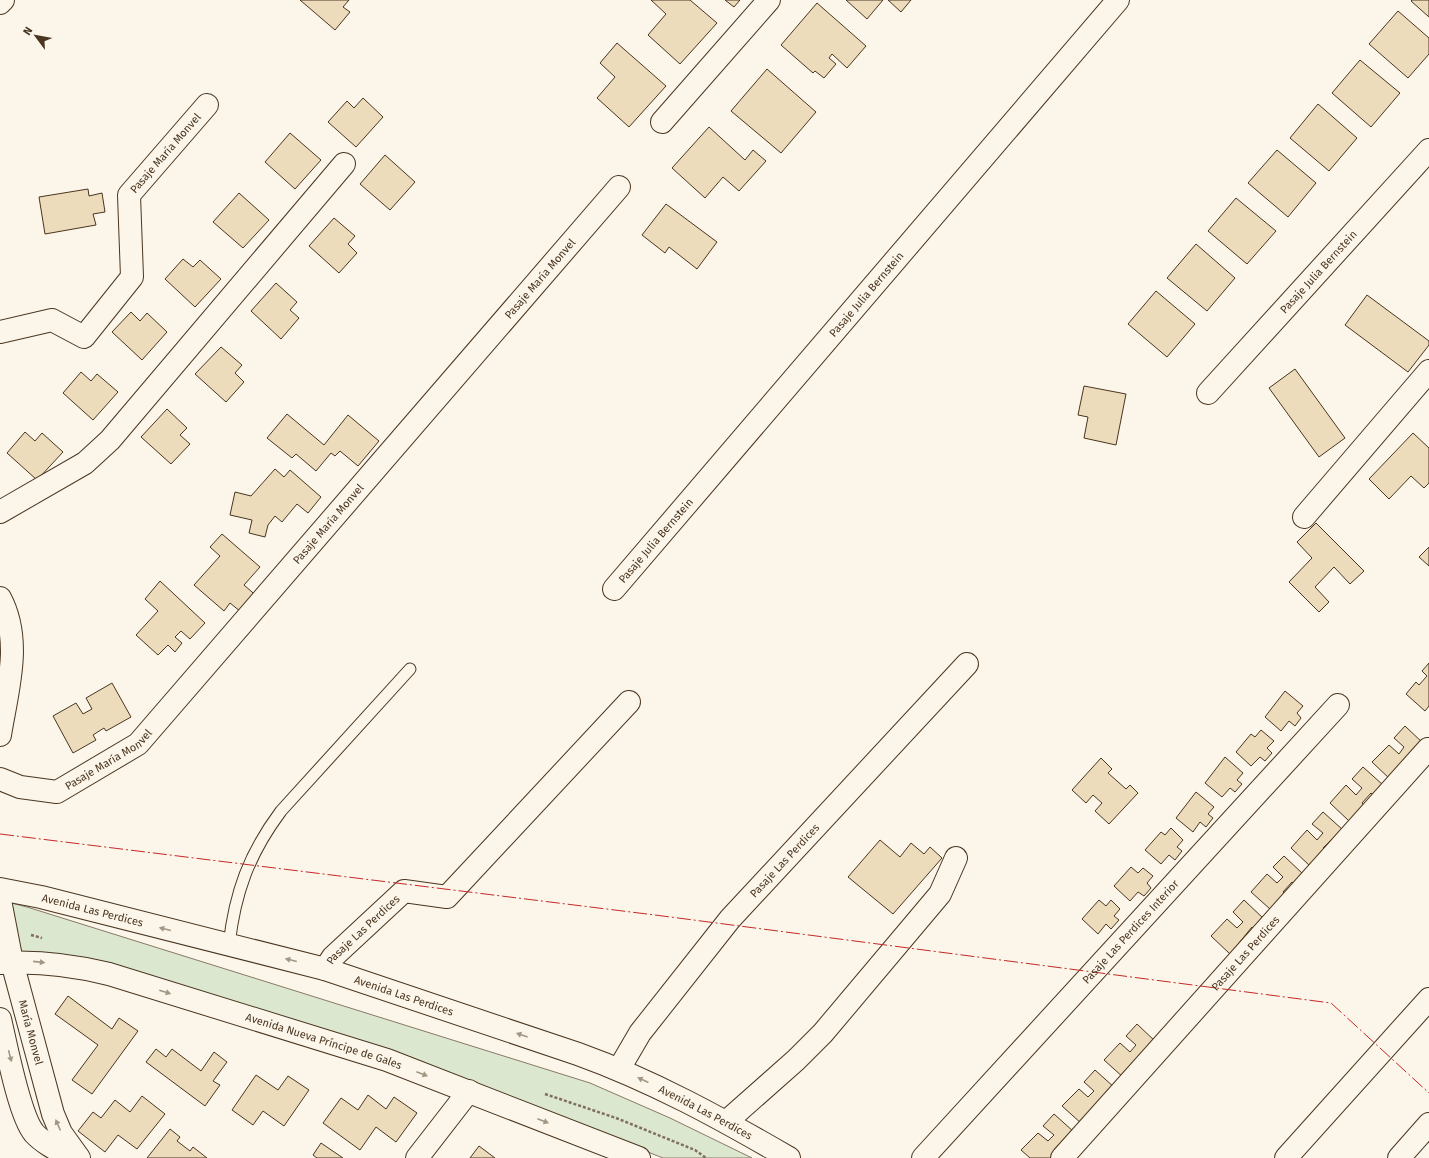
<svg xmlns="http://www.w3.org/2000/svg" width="1429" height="1158" viewBox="0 0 1429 1158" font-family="'Fira Sans',sans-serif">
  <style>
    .green { fill: #dce7d0; stroke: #887966 }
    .building { fill: #ecdcbc; stroke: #4a3520 }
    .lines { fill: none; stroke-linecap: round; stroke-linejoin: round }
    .lane-casing { stroke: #4a3520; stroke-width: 13 }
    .street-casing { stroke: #4a3520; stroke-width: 24 }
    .primary-casing { stroke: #4a3520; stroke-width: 24 }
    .path { stroke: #7f6f5c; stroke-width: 2.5; stroke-dasharray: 3 2; stroke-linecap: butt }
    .lane { stroke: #fbf6e9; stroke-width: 11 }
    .street { stroke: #fbf6e9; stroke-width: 22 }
    .primary { stroke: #fbf6e9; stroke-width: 22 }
    .power { stroke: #c62828; stroke-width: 1; stroke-dasharray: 14 3 2 3; stroke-linecap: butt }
    .oneway { fill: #a29684 }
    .labels { text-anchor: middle; stroke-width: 3; stroke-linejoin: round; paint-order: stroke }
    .street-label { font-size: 11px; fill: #4a3520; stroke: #fbf6e9 }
  </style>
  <rect width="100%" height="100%" fill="#fbf6e9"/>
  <path class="green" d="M0 900 27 907 590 1083 670 1118 752 1158H663L410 1057 107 966 0 957Z"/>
  <g class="building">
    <path d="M300 0H349L343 7 350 12 335 30Z"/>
    <path d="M651 0H690L717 23 680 64 648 35 666 14Z"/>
    <path d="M725 0H740L734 7Z"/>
    <path d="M846 0H883L867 19Z"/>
    <path d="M888 0H911L901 12Z"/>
    <path d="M1412 0H1429V17L1411 1Z"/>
    <path d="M817 3 866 46 847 68 832 54 829 58 836 64 824 78 815 71 813 73 781 45Z"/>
    <path d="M1398 11 1429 38V54L1408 78 1369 44Z"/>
    <path d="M617 43 666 86 629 127 597 98 615 77 600 63Z"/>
    <path d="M1360 60 1400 93 1371 127 1332 93Z"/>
    <path d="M767 69 816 112 781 153 731 111Z"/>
    <path d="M363 98 383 117 356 147 328 122 347 101 354 108Z"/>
    <path d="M1318 104 1357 138 1329 171 1290 138Z"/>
    <path d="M709 127 745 160 753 150 766 161 739 191 723 177 705 198 672 168Z"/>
    <path d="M290 133 321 160 295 189 265 162Z"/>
    <path d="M1277 150 1316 183 1288 217 1248 183Z"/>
    <path d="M385 155 415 182 390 210 360 184Z"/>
    <path d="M88 189 89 196 102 193 105 212 93 214 96 225 45 234 39 197Z"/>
    <path d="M239 193 269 220 243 248 213 222Z"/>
    <path d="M1236 198 1276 231 1247 264 1208 231Z"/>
    <path d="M666 204 717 242 697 269 669 247 665 253 642 235Z"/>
    <path d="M334 218 355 236 348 244 357 253 339 273 309 246Z"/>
    <path d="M1196 244 1235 278 1207 311 1167 278Z"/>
    <path d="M183 259 193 267 200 260 221 279 195 307 165 279Z"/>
    <path d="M276 283 297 302 290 310 299 318 281 339 251 311Z"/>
    <path d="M1156 291 1195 324 1167 357 1128 324Z"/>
    <path d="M1367 295 1429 341V345L1408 372 1345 325Z"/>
    <path d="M131 312 140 321 147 313 167 332 142 360 112 332Z"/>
    <path d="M221 347 242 365 235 373 244 382 226 402 195 374Z"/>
    <path d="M1295 369 1345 438 1319 457 1269 388Z"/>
    <path d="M81 372 91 381 97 374 118 392 93 420 63 393Z"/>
    <path d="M1084 386 1126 394 1116 445 1084 438 1088 417 1078 415Z"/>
    <path d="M167 409 187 428 180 435 190 444 171 464 141 437Z"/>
    <path d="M287 414 324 445 348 415 379 441 358 466 340 451 335 456 331 453 316 471 296 454 292 458 267 438Z"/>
    <path d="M25 432 35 441 42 433 63 452 37 480 7 453Z"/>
    <path d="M1413 433 1429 448V483L1424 488 1411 476 1389 499 1369 479Z"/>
    <path d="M275 469 284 477 290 470 321 497 308 513 297 504 282 522 275 516 268 525 265 537 249 533 252 520 230 515 235 492 251 496Z"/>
    <path d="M1316 523 1364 571 1350 584 1334 567 1315 587 1329 602 1319 612 1289 582 1312 558 1297 542Z"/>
    <path d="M222 534 260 567 244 585 260 599 246 616 230 603 224 611 194 585 220 556 210 547Z"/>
    <path d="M1429 547V566L1419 557Z"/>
    <path d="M160 581 205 623 190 639 181 631 175 637 182 643 175 652 168 645 158 655 136 635 158 611 145 599Z"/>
    <path d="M1429 663V706L1425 711 1406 694 1416 682 1419 685 1427 676 1422 671Z"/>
    <path d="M112 683 131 717 106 731 104 728 93 735 96 740 73 753 53 716 76 703 83 714 92 709 86 698Z"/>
    <path d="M1285 691 1303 706 1297 713 1301 718 1295 726 1289 721 1281 731 1265 717Z"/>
    <path d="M1405 726 1424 744 1391 780 1372 762 1389 745 1399 754 1404 747 1394 738Z"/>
    <path d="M1261 730 1274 741 1267 748 1272 753 1265 761 1260 757 1251 766 1236 752 1251 734 1255 737Z"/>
    <path d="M1225 757 1243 773 1237 780 1242 784 1235 792 1230 788 1222 797 1205 783Z"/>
    <path d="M1101 758 1112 769 1108 773 1126 789 1130 785 1138 793 1109 824 1095 811 1102 803 1093 795 1086 803 1072 790Z"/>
    <path d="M1363 767 1383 785 1373 795 1371 793 1362 803 1364 805 1349 821 1330 803 1346 785 1356 795 1362 788 1352 779Z"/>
    <path d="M1196 792 1214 807 1208 814 1213 818 1206 827 1200 822 1193 832 1176 818Z"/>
    <path d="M1323 812 1343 830 1334 840 1332 839 1323 848 1325 850 1310 866 1291 848 1307 830 1317 840 1323 833 1312 824Z"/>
    <path d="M1171 828 1183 840 1177 847 1182 851 1175 860 1169 855 1161 864 1145 850 1161 832 1165 835Z"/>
    <path d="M880 840 900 857 911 843 924 854 930 847 942 858 893 914 848 877Z"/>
    <path d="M1284 856 1303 874 1294 884 1292 882 1283 892 1285 894 1270 909 1251 892 1267 874 1277 883 1283 877 1273 867Z"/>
    <path d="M1131 867 1138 873 1143 868 1153 876 1147 883 1151 888 1144 896 1138 892 1130 901 1114 886Z"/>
    <path d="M1099 900 1106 906 1111 900 1120 909 1114 916 1119 920 1111 929 1106 924 1098 934 1082 919Z"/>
    <path d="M1244 900 1264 919 1254 929 1252 927 1230 954 1211 936 1227 919 1237 928 1243 922 1233 912Z"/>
    <path d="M68 996 112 1029 119 1018 138 1031 92 1094 72 1080 98 1045 55 1014Z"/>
    <path d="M1137 1024 1157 1043 1124 1078 1104 1060 1120 1043 1130 1052 1136 1045 1126 1036Z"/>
    <path d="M156 1049 166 1057 172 1049 201 1071 214 1052 227 1062 213 1081 220 1085 205 1106 146 1062Z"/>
    <path d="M1095 1070 1115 1088 1082 1124 1062 1106 1079 1089 1088 1097 1094 1091 1084 1082Z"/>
    <path d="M256 1075 278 1090 288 1076 309 1090 284 1126 263 1111 253 1125 232 1110Z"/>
    <path d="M368 1095 386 1109 394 1097 417 1113 396 1142 376 1127 360 1150 323 1123 341 1098 358 1110Z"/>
    <path d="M142 1096 165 1114 137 1149 118 1135 105 1152 78 1131 93 1112 101 1118 115 1100 130 1112Z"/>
    <path d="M1054 1114 1074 1132 1065 1142 1063 1140 1054 1150 1056 1152 1050 1158H1030L1021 1150 1038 1133 1048 1141 1054 1135 1043 1126Z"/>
    <path d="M170 1129 180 1137 177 1141 190 1151 193 1147 207 1158H147Z"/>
    <path d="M321 1143 343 1158H317L313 1155Z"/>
    <path d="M479 1146 495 1158H470Z"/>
  </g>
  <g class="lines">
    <g class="lane-casing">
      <path id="lane" d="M229 945C235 892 249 854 281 811L410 669"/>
    </g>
    <g class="street-casing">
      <g id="street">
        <path d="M0 3 3 0"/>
        <path d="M662 122 769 0"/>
        <path id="s1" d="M0 332 52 320 84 337 132 277 129 195 207 105"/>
        <path id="s2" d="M1208 393 1429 150"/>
        <path d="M0 512 85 463 110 440 344 164"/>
        <path d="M1304 517 1429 371"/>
        <path id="s3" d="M614 589 1118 0"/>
        <path d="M0 598C23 641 7 691 0 735"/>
        <path id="s4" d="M0 779 20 787 57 792 138 744 619 187"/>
        <path id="s5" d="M0 900 12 962 53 1114 61 1133 79 1158"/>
        <path id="s6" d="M325 969 333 957 404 891 447 897 629 702"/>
        <path d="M0 1019C6 1044 19 1115 34 1133 44 1144 59 1151 72 1158"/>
        <path id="s7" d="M619 1069 640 1033 730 919 967 664"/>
        <path d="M726 1122 796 1060 823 1033 940 894 956 858"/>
        <path d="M417 1158 469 1091"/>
        <path id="s8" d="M923 1158 1338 705"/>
        <path id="s9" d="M1062 1158 1428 749"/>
        <path d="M1286 1158 1429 999"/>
        <path d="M1399 1158 1429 1124"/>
      </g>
    </g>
    <g class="primary-casing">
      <g id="primary">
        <path id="s10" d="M0 889 41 897 325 969 578 1054C653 1081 720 1118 789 1158"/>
        <path id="s11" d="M0 963C37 961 73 965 109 974L387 1060 639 1158"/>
      </g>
    </g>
    <g class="path">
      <path d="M31 935 42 938"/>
      <path d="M545 1094 616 1118 695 1150 706 1158"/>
    </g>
    <use href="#lane" class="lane"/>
    <use href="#street" class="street"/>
    <use href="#primary" class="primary"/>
    <path class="power" d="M0 834 655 915 1331 1003 1429 1093"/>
  </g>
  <defs><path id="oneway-solid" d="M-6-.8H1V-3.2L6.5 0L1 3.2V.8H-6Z"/></defs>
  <g class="oneway">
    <use href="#oneway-solid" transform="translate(165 929) rotate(-166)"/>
    <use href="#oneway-solid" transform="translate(291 960) rotate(-166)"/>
    <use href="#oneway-solid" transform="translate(39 962) rotate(6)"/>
    <use href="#oneway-solid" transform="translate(165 992) rotate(17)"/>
    <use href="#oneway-solid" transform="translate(522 1035) rotate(-161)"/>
    <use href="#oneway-solid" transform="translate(10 1056) rotate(76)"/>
    <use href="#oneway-solid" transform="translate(422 1074) rotate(21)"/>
    <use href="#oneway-solid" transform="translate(643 1080) rotate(-155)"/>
    <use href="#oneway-solid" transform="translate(543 1121) rotate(21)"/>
    <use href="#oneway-solid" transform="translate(58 1125) rotate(-114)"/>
  </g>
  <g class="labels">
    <g class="street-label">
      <text dy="4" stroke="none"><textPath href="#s1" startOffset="304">Pasaje María Monvel</textPath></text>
      <text dy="4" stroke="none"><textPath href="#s2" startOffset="164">Pasaje Julia Bernstein</textPath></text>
      <text dy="4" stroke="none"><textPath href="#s4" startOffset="768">Pasaje María Monvel</textPath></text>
      <text dy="4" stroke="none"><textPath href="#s3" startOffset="388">Pasaje Julia Bernstein</textPath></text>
      <text dy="4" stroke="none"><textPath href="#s4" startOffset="444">Pasaje María Monvel</textPath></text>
      <text dy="4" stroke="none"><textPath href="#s3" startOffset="64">Pasaje Julia Bernstein</textPath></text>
      <text dy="4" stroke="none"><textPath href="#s4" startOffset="120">Pasaje María Monvel</textPath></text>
      <text dy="4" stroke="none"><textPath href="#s7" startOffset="267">Pasaje Las Perdices</textPath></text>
      <text dy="4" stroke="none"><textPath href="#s10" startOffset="95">Avenida Las Perdices</textPath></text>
      <text dy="4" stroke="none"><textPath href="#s6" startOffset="55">Pasaje Las Perdices</textPath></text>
      <text dy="4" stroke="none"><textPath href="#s8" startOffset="307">Pasaje Las Perdices Interior</textPath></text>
      <text dy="4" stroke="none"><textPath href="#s9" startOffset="275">Pasaje Las Perdices</textPath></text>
      <text dy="4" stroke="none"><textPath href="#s10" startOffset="418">Avenida Las Perdices</textPath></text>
      <text dy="4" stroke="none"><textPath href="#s5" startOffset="136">María Monvel</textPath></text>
      <text dy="4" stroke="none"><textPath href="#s11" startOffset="335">Avenida Nueva Príncipe de Gales</textPath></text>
      <text dy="4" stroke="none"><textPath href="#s10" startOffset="742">Avenida Las Perdices</textPath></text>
    </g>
  </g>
  <g transform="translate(36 36) rotate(302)" stroke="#fbf6e9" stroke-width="3" paint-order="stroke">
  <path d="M0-3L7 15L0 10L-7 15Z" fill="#4a3520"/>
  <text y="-6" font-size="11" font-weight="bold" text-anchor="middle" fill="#4a3520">N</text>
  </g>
</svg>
